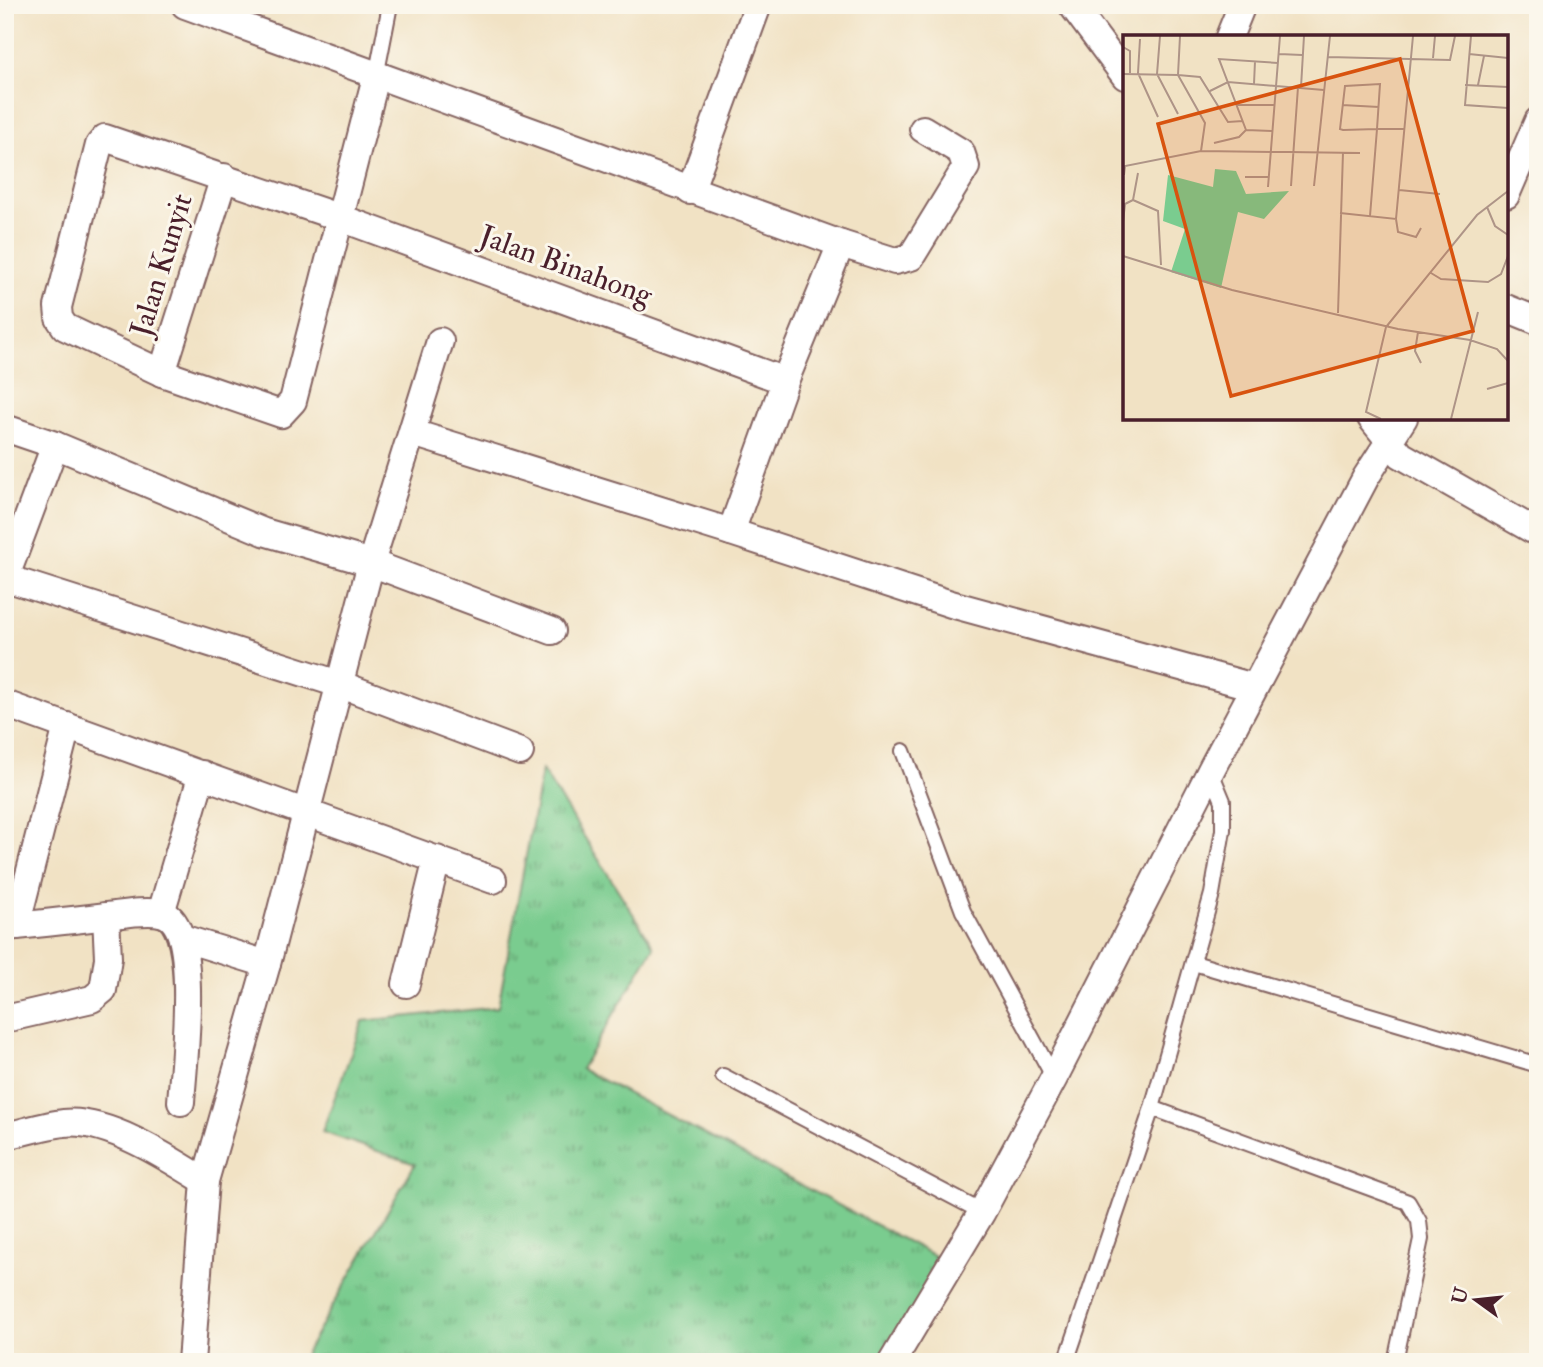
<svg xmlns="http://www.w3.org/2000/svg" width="1543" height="1367" viewBox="0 0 1543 1367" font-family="'IM FELL Double Pica',serif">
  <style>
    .grass { fill: url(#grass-tufts); stroke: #62765d; stroke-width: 2 }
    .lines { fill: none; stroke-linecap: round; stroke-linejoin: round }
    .service-casing { stroke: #846361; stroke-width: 18 }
    .minor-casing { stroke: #846361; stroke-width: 30 }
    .service { stroke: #fff; stroke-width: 14 }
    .minor { stroke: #fff; stroke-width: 26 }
    .labels { text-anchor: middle; stroke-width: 6; stroke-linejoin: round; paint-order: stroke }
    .street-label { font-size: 30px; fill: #4a1f2b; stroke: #fbf7ec }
    .inset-road { fill: none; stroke: #ae9487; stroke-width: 2 }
    .view { fill: #d8530f; fill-opacity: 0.15; stroke: #d8530f; stroke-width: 3.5 }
    .inset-edge { fill: none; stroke: #4a1f2b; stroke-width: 3.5 }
  </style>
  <defs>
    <pattern id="grass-tufts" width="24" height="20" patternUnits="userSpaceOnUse" patternTransform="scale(1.75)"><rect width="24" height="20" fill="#7acc8f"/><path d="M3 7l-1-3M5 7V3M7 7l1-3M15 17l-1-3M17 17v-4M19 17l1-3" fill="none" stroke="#66a575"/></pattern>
  </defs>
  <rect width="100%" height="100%" fill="#fbf7ec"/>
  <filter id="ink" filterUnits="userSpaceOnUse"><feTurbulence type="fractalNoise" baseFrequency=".0143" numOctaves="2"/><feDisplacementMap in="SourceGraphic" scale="14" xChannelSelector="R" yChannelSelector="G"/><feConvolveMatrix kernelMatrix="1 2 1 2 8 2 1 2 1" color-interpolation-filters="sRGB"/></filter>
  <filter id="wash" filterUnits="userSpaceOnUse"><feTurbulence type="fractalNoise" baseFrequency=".00686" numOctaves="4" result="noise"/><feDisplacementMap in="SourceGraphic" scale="28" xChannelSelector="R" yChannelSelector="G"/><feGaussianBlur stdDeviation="1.57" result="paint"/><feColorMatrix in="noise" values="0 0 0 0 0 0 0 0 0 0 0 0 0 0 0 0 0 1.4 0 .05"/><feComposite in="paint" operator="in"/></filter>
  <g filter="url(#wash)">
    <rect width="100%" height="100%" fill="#f1e2c4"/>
    <path class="grass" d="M542 770 654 947 581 1069 959 1269 900 1362H300L415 1164 322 1132 363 1021 498 1007Z"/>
  </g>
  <g filter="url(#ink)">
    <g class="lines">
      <g class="service-casing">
        <g id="service">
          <path d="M376 77 390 5"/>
          <path d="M903 751 963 911 1054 1078"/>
          <path d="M1194 963 1538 1065"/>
          <path d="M723 1076 982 1212"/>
          <path d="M1152 1108 1408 1202 1419 1221 1421 1239 1395 1362"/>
          <path d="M1066 1362 1152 1108 1212 894 1223 830V801L1211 772"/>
        </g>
      </g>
      <g class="minor-casing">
        <g id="minor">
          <path d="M185 5 841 244 785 381 731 532"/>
          <path d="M1072 5 1125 76"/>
          <path d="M1229 37 1242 5"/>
          <path d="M376 77 293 401 281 414 162 373 65 327 59 318 58 307 99 145 105 138 338 217 785 381"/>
          <path d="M690 191 758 5"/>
          <path d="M1506 195 1538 121"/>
          <path d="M841 244 895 261 911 257 966 167 961 152 923 129"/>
          <path d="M1506 308 1538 321"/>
          <path d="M162 373 224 177"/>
          <path d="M1371 418 1401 455 1538 533"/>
          <path d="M5 428 55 445 264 532 371 563 552 631"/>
          <path d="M413 433 731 532 951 604 1254 687"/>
          <path d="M6 578 342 685 520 752"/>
          <path d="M5 579 55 445"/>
          <path d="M5 704 493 880"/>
          <path d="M161 913 202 774"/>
          <path d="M16 926 67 726"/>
          <path d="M5 927C39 924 73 920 107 916 124 914 144 910 161 913 202 922 183 1068 181 1102"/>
          <path d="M182 938 267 964"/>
          <path d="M406 984 437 859"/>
          <path d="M5 1019 92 999 103 990 108 958 106 916"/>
          <path d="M5 1136C24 1132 45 1125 64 1123 107 1118 170 1159 205 1181"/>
          <path d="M191 1362 205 1181 267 964 371 563 440 341"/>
          <path d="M892 1362 982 1212 1054 1078 1211 770 1366 477 1404 418"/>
        </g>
      </g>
      <use href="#service" class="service"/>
      <use href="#minor" class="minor"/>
    </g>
  </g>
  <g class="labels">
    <g class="street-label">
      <text transform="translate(161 265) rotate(-73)" y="10">Jalan Kunyit</text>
      <text transform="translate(566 265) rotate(20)" y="10">Jalan Binahong</text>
    </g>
  </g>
  <g transform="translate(1123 35)">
    <rect width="385" height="385" fill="#f1e2c4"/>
    <path d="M92 134 113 136 123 159 166 156 141 184 115 177 98 253 48 237 62 194 40 186 45 140 90 152Z" fill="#7acc8f"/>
    <path class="inset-road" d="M37 1 34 39 55 79M348 1 342 70 385 73M17 4 15 38 35 82M0 12 7 16V38M156 19 179 20M346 19 385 23M205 22 327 25 332 1M310 23 312 1M0 39 55 40 57 1M55 40 77 42 105 87 120 86M55 40 82 88 78 116M131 49 132 26M342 50 385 52M355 50 361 21M178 52 181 1M87 56 105 47 201 55M114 70H152M219 70 256 72M123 95 150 96M91 108 116 102 123 95 96 24 155 28M1 140 2 131 78 116 237 118M122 142H146M168 151 175 52M191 151 207 1M145 152 157 1M276 155 317 159M10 165 35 176 38 230M364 172 372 191 385 200M217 178 273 184 290 1M247 181 254 94 257 49 222 51 217 94 220 95 254 94H281M273 184 275 197 293 202 298 193M0 187 2 169 10 165 15 138M0 221 109 255 275 294 347 305 374 314 385 326M308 238 318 244 365 247 378 239 385 221M215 278 220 117M295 297 292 316 298 328M364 354 385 348M258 384 243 377 263 292 354 180 385 156M328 384 355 277"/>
    <path class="view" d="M277 24 350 296 108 361 35 89Z"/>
    <rect width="385" height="385" class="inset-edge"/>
  </g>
  <rect width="1543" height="1367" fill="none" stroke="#fbf7ec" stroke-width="28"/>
  <g transform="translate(1476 1300) rotate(285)" stroke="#fbf7ec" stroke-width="5" paint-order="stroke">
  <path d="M0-5L12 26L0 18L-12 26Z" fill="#4a1f2b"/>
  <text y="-10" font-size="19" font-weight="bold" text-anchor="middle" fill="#4a1f2b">U</text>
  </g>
</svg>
